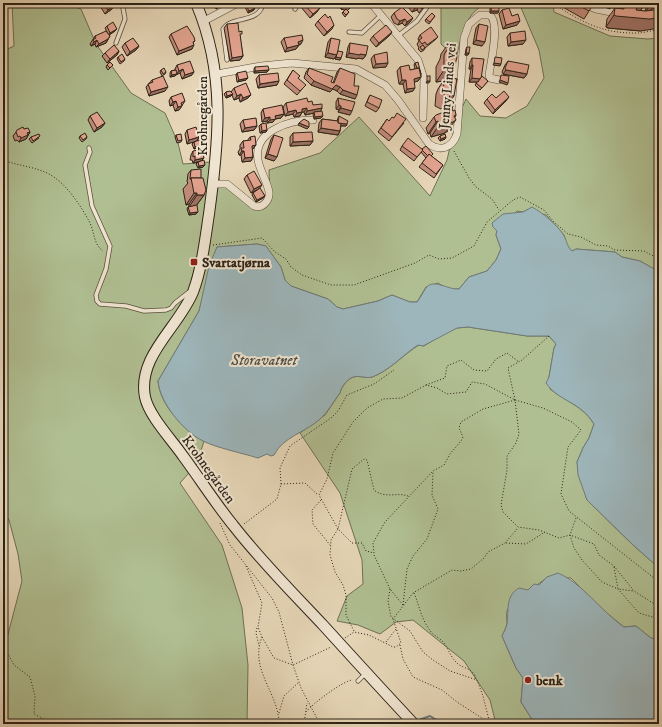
<svg xmlns="http://www.w3.org/2000/svg" width="662" height="727" viewBox="0 0 662 727" font-family="'IM FELL DW Pica',serif">
  <style>
    .green { fill: #b0bf92; stroke: #6e7054 }
    .water { fill: #9db6bb; stroke: #707b79 }
    .lines { fill: none; stroke-linecap: round; stroke-linejoin: round }
    .stream { stroke: #707b79; stroke-width: 2 }
    .lane-casing { stroke: #5a4f3e; stroke-width: 5 }
    .street-casing { stroke: #5a4f3e; stroke-width: 8 }
    .secondary-casing { stroke: #2c2216; stroke-width: 12 }
    .path { stroke: #2c2216; stroke-width: 1; stroke-dasharray: 1 2; stroke-linecap: butt }
    .lane { stroke: #efe4d0; stroke-width: 3.5 }
    .street { stroke: #efe4d0; stroke-width: 7 }
    .secondary { stroke: #efe4d0; stroke-width: 10 }
    .wall { fill: #c48d7d; stroke: #2c2216; fill-rule: evenodd }
    .shaded-wall { fill: #a07366; stroke: #2c2216 }
    .building { fill: #e4a491; stroke: #2c2216 }
    .poi-dot { fill: #8f2418; stroke: #efe4d0; stroke-width: 1.5 }
    .labels { text-anchor: middle; stroke-width: 4; stroke-linejoin: round; paint-order: stroke }
    .street-label { font-size: 14px; fill: #2c2216; stroke: #efe4d0 }
    .poi-label { font-size: 14px; font-weight: bold; fill: #2c2216; stroke: #efe4d0; text-anchor: start }
    .water-label { font-size: 15px; font-style: italic; fill: #4e4e48; stroke: #efe4d0 }
  </style>
  <rect width="100%" height="100%" fill="#e6d6b7"/>
  <filter id="stains"><feTurbulence type="fractalNoise" baseFrequency=".005" numOctaves="4"/><feColorMatrix values="0 0 0 0 .2 0 0 0 0 .09 0 0 0 0 .02 0 0 0 .5 -.17"/></filter>
  <radialGradient id="worn" r=".72"><stop offset=".6" stop-color="#630" stop-opacity="0"/><stop offset="1" stop-color="#630" stop-opacity=".3"/></radialGradient>
  <g class="green">
    <path d="M12 3H64L81 9 96 44 131 93 165 113 178 143 183 164 211 162 221 183 259 210 270 194 269 170 320 153 359 117 430 196 447 160 456 121 466 99 480 116 506 118 527 106 544 78 539 50 519 3H553L554 12 610 36 648 39 659 38V267L656 270 640 261 622 257 615 252 576 249 572 251 567 246 564 235 546 215 527 210 523 212 517 211 497 231 496 235 501 249 496 260 487 271 469 277 459 289H448L438 283 426 287 417 302H410L392 295 378 301 343 309 337 307 328 299 291 286 285 280 281 267 266 246 257 244 217 247 199 311 158 381C160 406 184 429 204 441L197 464 180 483 222 545 242 608 248 665 247 724H3V653L22 581 18 554 9 520 3 511V51L14 46Z"/>
    <path d="M438 3H491C465 8 462 37 456 58L441 44V8Z"/>
    <path d="M468 327 527 336H549L556 344 554 348 549 377 550 389C565 401 583 406 594 424L589 438 583 448 577 462 587 500 633 545 659 568V640L651 638 636 626 624 627 599 607 571 578 547 577C536 588 512 597 507 611 506 615 507 620 507 624 506 628 504 632 502 636L516 668 523 678 521 702 535 724H496L490 700 464 661 413 620 396 622 380 634 358 625 337 621 347 596 363 584 362 560 340 493 300 433 325 415 340 393C341 388 346 381 351 378 358 374 365 379 372 377 389 371 404 354 419 345L424 346 446 332 457 328Z"/>
  </g>
  <g class="water">
    <path d="M532 207C543 213 556 224 563 234 567 240 566 245 572 251L576 249 615 252 622 257 640 261 656 270 659 267V568L633 545 587 500 578 475 577 462 583 448 589 438 594 424C580 401 559 402 546 383L549 377 554 348 556 344 549 336H527L468 327 457 328 423 346 418 345C404 354 389 371 372 377 365 379 358 374 351 378 346 381 341 387 340 393 333 402 328 412 319 420 304 433 283 437 274 455L271 456 267 454 258 458C242 453 217 448 203 441 183 431 160 403 158 381L199 311 209 266 217 247 257 244 266 246 281 267 285 280 291 286 328 299 337 307 343 309 378 301 392 295 410 302H417C421 297 423 292 426 288 433 278 448 290 459 289L469 277 487 271 496 260 501 249 496 235 497 231 493 227 492 223 503 214 523 212Z"/>
    <path d="M558 573C582 583 601 611 624 627L636 626 651 638 659 640V724H535L521 702 523 678 516 668 502 636C504 632 506 628 507 624 509 610 505 596 519 588L528 590 534 584 539 585 547 577Z"/>
  </g>
  <g class="lines">
    <path class="stream" d="M416 721 430 716 443 724"/>
    <g class="lane-casing">
      <g id="lane">
        <path d="M98 5 101 3"/>
        <path d="M295 9 299 3"/>
        <path d="M349 32 362 33 381 15"/>
        <path d="M399 35 417 21 430 3"/>
        <path d="M116 43 125 19 122 3"/>
        <path d="M227 60 223 29C232 15 260 24 263 3"/>
        <path d="M89 148 90 152 85 165 92 206 110 246 106 269 96 295 97 301 100 304 126 306 144 311 166 310 171 308 175 303 189 292"/>
        <path d="M358 681 366 673"/>
      </g>
    </g>
    <g class="street-casing">
      <g id="street">
        <path d="M371 3 418 60 424 79 423 118"/>
        <path d="M582 3 596 9 621 14"/>
        <path d="M204 21 238 3"/>
        <path d="M217 74 261 66 292 63 356 69 385 85 398 100 429 144C441 152 452 148 457 134L464 38 469 24 480 15H490C500 24 491 61 489 75L490 78 499 80"/>
        <path d="M213 184H227L254 206C262 209 270 201 269 192 267 181 260 171 258 160 253 130 291 120 313 120"/>
      </g>
    </g>
    <g class="secondary-casing">
      <path id="secondary" d="M196 3C226 73 219 141 209 214 205 240 202 268 193 292 179 327 137 356 145 397 149 416 172 440 183 456 200 479 215 503 233 525 260 560 292 592 323 625 353 658 383 691 414 724"/>
    </g>
    <g class="path">
      <path d="M557 6C583 23 605 34 638 33 644 33 652 30 659 30"/>
      <path d="M454 151 469 178 476 187 492 199 499 210"/>
      <path d="M3 160C16 165 29 166 42 171 63 178 79 203 89 221 95 232 93 244 103 251"/>
      <path d="M213 245 262 238 275 252 286 259 291 267 302 275 331 285H354L415 263 429 255 439 259 452 258 474 246 487 222 513 200 520 197 544 210 554 222 568 234 581 237 596 245 608 246 615 250 644 251 659 259"/>
      <path d="M549 336 522 360 508 368 515 400 519 434 516 443 507 456V470L501 505 503 512 518 527 539 530 559 538 570 535 594 544 599 555 614 566 634 591 659 607"/>
      <path d="M426 385 445 378 447 366 461 360 474 370 487 371 496 359 507 353 519 362"/>
      <path d="M515 400 483 409 461 422 459 428 463 437 461 441 450 454 444 465 433 471 385 522 373 543 374 553 366 551 362 543H352L338 529 319 495 327 479 333 453 353 422 367 408 383 399 402 398 426 385 437 388 447 394 466 392 472 382 485 384 515 400 543 408 572 422 581 430 568 447 561 494 569 511 659 582"/>
      <path d="M281 484 280 468 290 446 331 418 338 411 347 395 374 384 394 370"/>
      <path d="M321 500 312 510 313 524 330 545"/>
      <path d="M576 518 570 535 574 548 582 560 602 582 618 589 639 613 659 619"/>
      <path d="M220 523 230 545 272 598 279 612 293 665 301 688 320 724"/>
      <path d="M244 524 277 499 281 484 305 483 318 495"/>
      <path d="M506 543 526 544 545 532"/>
      <path d="M374 555 390 589 403 605"/>
      <path d="M246 566 262 603 258 627 262 637C249 670 279 693 279 724"/>
      <path d="M614 567 618 589 633 591"/>
      <path d="M390 589 388 601 391 617 410 631 423 652 433 660 450 671 477 680 483 696 490 724"/>
      <path d="M414 593C420 607 421 620 432 633 435 636 441 639 444 643 449 650 451 658 458 664 465 669 474 669 476 679"/>
      <path d="M403 605 407 569 413 556 427 539 438 509 432 495 433 472"/>
      <path d="M257 628 256 633 259 646"/>
      <path d="M354 631 346 615V595L343 585 335 572 330 555 331 540 338 529 352 469 364 459 367 460 374 490C385 499 397 492 408 496"/>
      <path d="M262 637 274 658 293 665 331 647"/>
      <path d="M345 638 354 632 369 635 393 647H396L401 643 393 619 413 593 452 570 461 571 471 569 484 558 488 552 505 543 518 528"/>
      <path d="M386 642 396 629"/>
      <path d="M3 645 14 665 30 677 35 696 34 714 44 719 47 724"/>
      <path d="M400 645 403 659 413 677 442 690 457 702 488 722"/>
      <path d="M306 712C312 704 343 681 352 680"/>
      <path d="M279 713 284 696 299 682"/>
      <path d="M304 724 307 703"/>
    </g>
    <use href="#lane" class="lane"/>
    <use href="#street" class="street"/>
    <use href="#secondary" class="secondary"/>
  </g>
  <g class="wall">
    <path d="M102 3H114L112 9 105 14 100 6Z"/>
    <path d="M213 3H222L223 4 221 6 216 9Z"/>
    <path d="M288 3H294L290 6Z"/>
    <path d="M304 3 317 12 310 18 301 7Z"/>
    <path d="M323 3H330L326 7Z"/>
    <path d="M337 3H354L352 6 347 10 349 12 345 17 342 13 345 10 341 9Z"/>
    <path d="M354 3H361L357 6Z"/>
    <path d="M378 3H389L382 8Z"/>
    <path d="M405 3H427L419 13 417 10 412 12Z"/>
    <path d="M492 3 498 13H490V5Z"/>
    <path d="M558 3H589V11L584 19 559 5 558 4Z"/>
    <path d="M628 3H659L641 31 608 28 606 27 607 19 615 8 622 9 624 6H628ZM643 7H645L646 11 651 10 645 11H640Z"/>
    <path d="M246 5 254 10 248 13 245 7Z"/>
    <path d="M502 10 512 16 517 25 503 29 499 14Z"/>
    <path d="M394 13 410 22 405 26 402 23 398 25 394 23 391 17Z"/>
    <path d="M435 16 429 24 425 21 426 19Z"/>
    <path d="M318 21 332 29 324 36 315 25Z"/>
    <path d="M227 24 239 32 243 56 240 60 230 61 224 28Z"/>
    <path d="M479 24 482 46 473 44 476 28Z"/>
    <path d="M107 26 115 31 109 35 110 36 106 43 96 47 95 44 91 46 90 44 95 36 108 34 105 28Z"/>
    <path d="M392 32 389 36 376 47 370 40 373 36Z"/>
    <path d="M510 33 523 44 508 46 507 37Z"/>
    <path d="M171 34 195 41 193 43 192 49 177 55 169 37Z"/>
    <path d="M420 35 438 37 435 40 425 48 424 50 421 52 418 49 419 48 417 44 419 41 418 39Z"/>
    <path d="M284 38 301 44 299 45 296 49 285 52 281 42Z"/>
    <path d="M331 38 341 58 340 60 335 59 336 57 334 59 325 57 328 42Z"/>
    <path d="M125 43 139 46 136 50 127 56 122 47Z"/>
    <path d="M350 43 366 55 363 59 358 58 357 59 346 57 348 47Z"/>
    <path d="M449 43 452 52 454 69 451 74 452 78 457 79 446 107H443L441 109 435 106 436 94 438 89 443 81 436 82V67L440 59 441 54Z"/>
    <path d="M467 47 469 53 468 55H465L466 49Z"/>
    <path d="M119 51 117 55 107 63 102 56 105 53Z"/>
    <path d="M374 55 386 67 373 68 371 59Z"/>
    <path d="M118 57 125 59 124 61 120 64 117 59Z"/>
    <path d="M472 58 481 78 488 81 480 90 475 85 477 82H469L471 69H469L470 62Z"/>
    <path d="M508 61 527 74 524 78 503 74 502 72 505 65Z"/>
    <path d="M415 63 421 74V77L418 81 414 82 413 91 405 93 403 84H399L397 71 400 67 410 70 415 69 414 65Z"/>
    <path d="M107 65H113L108 70 106 67Z"/>
    <path d="M177 65 192 75 182 79 180 73 176 74 175 76 170 77V73L171 71 175 70V69Z"/>
    <path d="M255 67 267 72 254 73V69Z"/>
    <path d="M309 68 333 83 337 72 340 68 354 86 355 99 340 94 337 91 333 89 330 92 311 85 304 78 306 72Z"/>
    <path d="M161 70 166 72 165 74 162 76 160 72Z"/>
    <path d="M293 70 298 78 303 88 297 95 284 84Z"/>
    <path d="M237 73 248 78 246 80 237 82 236 75Z"/>
    <path d="M259 75 277 85 258 88 256 79Z"/>
    <path d="M152 80 165 91 149 96 146 87Z"/>
    <path d="M234 88 248 98 240 102 239 98 234 100 232 95 231 96 226 98 224 94 226 92H231Z"/>
    <path d="M370 95 379 108 376 112 365 106 368 99Z"/>
    <path d="M171 97 185 101 179 110 175 111 173 105 170 106 169 101Z"/>
    <path d="M338 98 350 115 338 112 339 110 336 109V102Z"/>
    <path d="M496 98 506 101 493 114 484 103 487 99Z"/>
    <path d="M308 102 313 105 322 108 320 112 321 118 314 119 313 114 314 113 305 115 304 112H302L300 116 294 117 293 114 285 116 283 107 286 103Z"/>
    <path d="M449 105 453 111 456 115 448 131 445 133 431 137 430 133 428 134 426 128 434 117 447 111 448 107Z"/>
    <path d="M263 109 284 114 281 118 275 119 273 122 267 123V121L262 122 261 113Z"/>
    <path d="M90 116 105 123 102 127 94 132 88 120Z"/>
    <path d="M339 116 347 124 346 126H341L340 131 338 135 318 132 319 123 322 119 337 121 338 118Z"/>
    <path d="M387 119 389 121 404 123 389 141 378 132Z"/>
    <path d="M243 120 257 126 254 130 242 132 240 124Z"/>
    <path d="M261 124 267 130 266 132 260 133 259 126Z"/>
    <path d="M24 129 30 132 26 139 19 142 17 140 15 141 13 136 16 132Z"/>
    <path d="M187 130 199 137 197 141 199 147 194 149 192 144 194 142 196 141 187 144 185 134Z"/>
    <path d="M293 133 313 141 310 145 290 146V137Z"/>
    <path d="M176 135 182 140 181 142 177 143 175 137Z"/>
    <path d="M274 135V161L265 158 271 139Z"/>
    <path d="M80 136 87 137 86 139 82 142 79 138Z"/>
    <path d="M440 136 446 137 445 139 440 141 438 138Z"/>
    <path d="M31 137 39 138 32 143 29 139Z"/>
    <path d="M250 137 256 145 252 149 253 157 251 161 242 162 241 155H239L238 152 240 149V145L243 141H247Z"/>
    <path d="M402 146 422 149 443 165 434 178 419 167 426 158 421 152 414 161 400 150Z"/>
    <path d="M193 151 205 165 203 167 198 168 196 164 198 162 193 163 192 160H190L191 155Z"/>
    <path d="M191 170 201 178 204 195 196 206V214L189 215 187 209 188 207 189 206V204L186 205 183 189 188 183 187 182 188 174Z"/>
    <path d="M247 175 265 196 263 198 256 202 252 195 253 193 258 189 251 193 244 179Z"/>
  </g>
  <g class="shaded-wall">
    <path d="M354 3 352 6 347 11 341 9 344 5Z"/>
    <path d="M600 3H614L610 9 599 5Z"/>
    <path d="M633 3H648L645 7H643L640 11H628Z"/>
    <path d="M651 3H659V7H654L651 10 646 11Z"/>
    <path d="M223 4 221 6 216 9 217 7Z"/>
    <path d="M115 5 112 9 105 14 108 10Z"/>
    <path d="M419 6 417 10 412 12 415 8Z"/>
    <path d="M255 8 254 10 248 13 249 11Z"/>
    <path d="M320 8 317 12 310 18 313 14Z"/>
    <path d="M491 11H499L498 13H490Z"/>
    <path d="M614 15 659 18V28L641 31 608 28 606 27Z"/>
    <path d="M413 18 410 22 405 26 407 22Z"/>
    <path d="M405 19 402 23 398 25 400 21Z"/>
    <path d="M520 21 517 25 503 29 506 25Z"/>
    <path d="M334 25 332 29 324 36 327 32Z"/>
    <path d="M117 29 115 31 109 35 110 33Z"/>
    <path d="M392 32 389 36 376 47 379 43Z"/>
    <path d="M108 39 106 43 96 47 99 44Z"/>
    <path d="M97 40 95 44 91 46 94 42Z"/>
    <path d="M303 40 301 44 295 45 298 42Z"/>
    <path d="M476 40 485 42 482 46 473 44Z"/>
    <path d="M526 40 523 44 508 46 511 42Z"/>
    <path d="M194 45 192 49 177 55 179 51Z"/>
    <path d="M299 45 296 49 285 52 287 48Z"/>
    <path d="M139 46 136 50 127 56 130 52Z"/>
    <path d="M119 51 117 55 107 63 110 59Z"/>
    <path d="M328 53 337 55 334 59 325 57Z"/>
    <path d="M349 53 360 54 366 55 363 59 358 58 357 59 346 57Z"/>
    <path d="M466 53H469L468 55H465Z"/>
    <path d="M243 56 240 60 230 61 232 58Z"/>
    <path d="M336 57 341 58 340 60 335 59Z"/>
    <path d="M388 63 386 67 373 68 376 64Z"/>
    <path d="M494 63 501 64 500 66 493 65Z"/>
    <path d="M472 65H473L471 69H469Z"/>
    <path d="M183 69 180 73 176 75 179 71Z"/>
    <path d="M454 69 446 80 448 78V73L443 81 436 82 444 70Z"/>
    <path d="M269 70 267 72 254 73 255 71Z"/>
    <path d="M506 70 527 74 524 78 503 74Z"/>
    <path d="M194 72 192 75 182 79 185 75Z"/>
    <path d="M177 74 175 76 170 77 172 75Z"/>
    <path d="M421 77 418 81 411 83 414 79Z"/>
    <path d="M248 78 246 80 237 82 239 80Z"/>
    <path d="M472 78 481 79 478 82H469Z"/>
    <path d="M402 80H406L403 84H399Z"/>
    <path d="M500 80 508 83 507 85 499 82Z"/>
    <path d="M279 81 277 85 258 88 260 84Z"/>
    <path d="M314 81 336 85 340 87 337 91 333 89 330 92 311 85Z"/>
    <path d="M427 81H430L429 83H426Z"/>
    <path d="M168 87 165 91 149 96 151 92Z"/>
    <path d="M415 88 413 91 405 93 407 89Z"/>
    <path d="M343 90 357 95 355 99 340 94Z"/>
    <path d="M233 94 231 96 226 98 227 96Z"/>
    <path d="M241 94 239 98 234 100 237 96Z"/>
    <path d="M251 95 248 98 240 102 243 98Z"/>
    <path d="M450 95 454 96 446 107H443L449 98Z"/>
    <path d="M509 97 506 101 493 114 495 110Z"/>
    <path d="M176 101 173 105 170 106 173 102Z"/>
    <path d="M339 105 341 106 339 110 336 109Z"/>
    <path d="M182 106 179 110 175 111 178 107Z"/>
    <path d="M307 108 304 112H302L300 116 294 117 297 113 302 109Z"/>
    <path d="M322 108 320 112H314V113L305 115 307 111Z"/>
    <path d="M341 108 352 111 350 115 338 112Z"/>
    <path d="M296 110 293 114 285 116 288 112Z"/>
    <path d="M284 114 281 118 275 119 273 122 267 123 270 120 275 116Z"/>
    <path d="M456 115 451 122 456 120 445 133 431 137 439 125Z"/>
    <path d="M323 116 321 118 314 119 315 117Z"/>
    <path d="M270 117 267 121 262 122 265 118Z"/>
    <path d="M438 121 430 133 428 134 436 122Z"/>
    <path d="M105 123 102 127 94 132 97 128Z"/>
    <path d="M299 123 309 127 307 129 298 125Z"/>
    <path d="M338 123 347 124 346 126 337 125Z"/>
    <path d="M257 126 254 130 242 132 245 128Z"/>
    <path d="M321 128 340 131 338 135 318 132Z"/>
    <path d="M267 130 266 132 260 133 262 131Z"/>
    <path d="M30 132 26 139 19 142 21 138 27 133Z"/>
    <path d="M199 137 197 141 187 144 189 140Z"/>
    <path d="M446 137 445 139 440 141 441 139Z"/>
    <path d="M313 141 310 145 290 146 293 142Z"/>
    <path d="M200 145 199 147 194 149 195 147Z"/>
    <path d="M256 145 253 149H249L252 146Z"/>
    <path d="M242 151H244L241 155H239Z"/>
    <path d="M268 154 277 157 274 161 265 158Z"/>
    <path d="M253 157 251 161 242 162 245 158Z"/>
    <path d="M204 158 201 161 193 163 195 160Z"/>
    <path d="M205 165 203 167 198 168 199 166Z"/>
    <path d="M262 185 259 189 251 193 254 189Z"/>
    <path d="M194 193H197L189 204 186 205Z"/>
    <path d="M197 195H204L196 206 189 207Z"/>
    <path d="M265 196 263 198 256 202 257 200Z"/>
    <path d="M198 212 196 214 189 215 190 213Z"/>
  </g>
  <g class="building">
    <path d="M103 3H114L115 5 108 10Z"/>
    <path d="M215 3H222L223 4 217 7Z"/>
    <path d="M251 3H252L255 8 249 11 246 5Z"/>
    <path d="M303 3H316L320 8 313 14Z"/>
    <path d="M343 3H354L349 7 344 5Z"/>
    <path d="M380 3H388L383 6Z"/>
    <path d="M411 3H427L422 9 419 6 415 8Z"/>
    <path d="M492 3H499V11H491Z"/>
    <path d="M574 3H589L593 5 589 11Z"/>
    <path d="M624 6 637 7 636 10 645 11 654 10V7L659 6V18L649 19 616 16 614 15 615 8 624 9Z"/>
    <path d="M402 7 413 18 407 22 405 19 400 21 397 19 394 13Z"/>
    <path d="M509 8 512 16 518 14 520 21 506 25 502 10Z"/>
    <path d="M346 9 349 12 346 15 343 12Z"/>
    <path d="M432 13 435 16 430 22 426 19Z"/>
    <path d="M325 14 328 18 330 16 334 25 327 32 318 21Z"/>
    <path d="M113 22 117 29 110 33 107 26Z"/>
    <path d="M238 23 239 32 242 31V34H240L243 56 232 58 227 24Z"/>
    <path d="M479 24 488 26 485 42 476 40Z"/>
    <path d="M386 25 392 32 379 43 373 36Z"/>
    <path d="M187 26 194 37 195 41 193 42 194 45 179 51 171 34Z"/>
    <path d="M431 27 438 37 427 45 425 42 422 44 419 40 422 38 420 35 424 32Z"/>
    <path d="M106 31 110 36 108 39 99 44 97 40 94 42 93 40 96 38 95 36Z"/>
    <path d="M525 31 526 40 511 42 510 33Z"/>
    <path d="M302 35 303 40 298 42 299 45 287 48 284 38Z"/>
    <path d="M133 38 139 46 130 52 125 43Z"/>
    <path d="M331 38 340 40 337 55 328 53Z"/>
    <path d="M350 43 368 46 366 55 360 54V55L349 53Z"/>
    <path d="M449 43H452V52H456L457 57 454 69 444 70V55L446 51H447Z"/>
    <path d="M114 45 119 51 110 59 105 53Z"/>
    <path d="M423 45 425 48 422 50 420 47Z"/>
    <path d="M467 47H470L469 53H466Z"/>
    <path d="M338 51 343 52 341 58 336 57Z"/>
    <path d="M387 52 388 63 376 64 374 55Z"/>
    <path d="M122 54 125 59 121 62 118 57Z"/>
    <path d="M495 57 502 58 501 64 494 63Z"/>
    <path d="M472 58 484 59 481 79 472 78 473 65H472Z"/>
    <path d="M190 61 194 72 185 75 183 69 179 71 177 65Z"/>
    <path d="M508 61 529 65 527 74 506 70 505 68Z"/>
    <path d="M110 62 113 65 110 68 107 65Z"/>
    <path d="M418 62 421 74 419 68H417L415 63Z"/>
    <path d="M409 65 410 70 419 68 421 77 414 79 415 88 407 89 406 80H402L400 67Z"/>
    <path d="M268 66 269 70 255 71V67Z"/>
    <path d="M164 68 166 72 163 74 161 70Z"/>
    <path d="M309 68 333 77 331 82 334 83 340 68 355 74 354 86H359L357 95 343 90 340 87 336 85 332 89 314 81 307 74Z"/>
    <path d="M176 70 177 74 172 75 171 71Z"/>
    <path d="M293 70 300 76 298 78 306 85 300 91 287 80Z"/>
    <path d="M246 71 248 78 239 80 237 73Z"/>
    <path d="M278 73 279 81 260 84 259 75Z"/>
    <path d="M448 73 452 74V78L457 79 454 96 450 95 449 98 443 94 444 82 446 77 448 78Z"/>
    <path d="M501 75 509 76 508 83 500 80Z"/>
    <path d="M163 76 168 87 151 92 148 84 153 82 152 80Z"/>
    <rect x="427" y="76" width="3" height="5"/>
    <path d="M482 76 488 81 482 88 476 83 477 82H478Z"/>
    <path d="M246 83 251 95 243 98 241 94 237 96 234 88Z"/>
    <path d="M230 91 233 94 227 96 226 92Z"/>
    <path d="M504 91 509 97 495 110 487 99 492 94 496 98Z"/>
    <path d="M182 93 185 101 181 103 182 106 178 107 176 101 173 102 171 97Z"/>
    <path d="M370 95 382 100 379 108 367 102Z"/>
    <path d="M307 98 308 102 312 101 313 105 322 104V108L307 111V108L302 109V112L297 113 296 110 288 112 286 103Z"/>
    <path d="M338 98 355 102 352 111 341 108V106L339 105Z"/>
    <path d="M282 105 284 114 275 116 276 119 270 120V117L265 118 263 109Z"/>
    <path d="M449 105 453 106 452 109 449 111Z"/>
    <path d="M452 109 453 111 455 110 456 115 454 116 456 120 453 122 439 125 438 121 436 122 434 117 436 115Z"/>
    <path d="M322 111 323 116 315 117 314 112Z"/>
    <path d="M97 112 105 123 97 128 90 116Z"/>
    <path d="M397 113 406 119 392 137 381 128 387 119 389 121 392 117 394 118Z"/>
    <path d="M339 116 348 121 347 124 338 123Z"/>
    <path d="M256 118 257 126 245 128 243 120Z"/>
    <path d="M304 119 309 122V127L299 123Z"/>
    <path d="M322 119 338 121V123L341 124 340 131 321 128Z"/>
    <path d="M266 123 267 130 262 131 261 124Z"/>
    <path d="M23 127 24 129 28 128 30 132 27 133 28 135 21 138 20 136 18 137 16 132 17 130Z"/>
    <path d="M196 127 199 137 189 140 187 130Z"/>
    <path d="M312 132 313 141 293 142V133Z"/>
    <path d="M85 133 87 137 83 140 80 136Z"/>
    <path d="M39 134 40 136 33 141 31 137Z"/>
    <path d="M181 134 182 140 178 141 176 135Z"/>
    <path d="M445 134 446 137 441 139 440 136Z"/>
    <path d="M274 135 283 138 277 157 268 154Z"/>
    <path d="M255 136 256 145 252 146 253 157 245 158 244 151H242L241 148H244L243 141 251 140 250 137Z"/>
    <path d="M408 138 423 150 417 157 402 146Z"/>
    <path d="M199 140 200 145 195 147 194 142Z"/>
    <path d="M426 146 433 154 431 156 429 154 428 156 422 150H423L422 149Z"/>
    <path d="M202 149 204 158 195 160V156L193 157V151Z"/>
    <path d="M429 154 443 165 436 174 422 163Z"/>
    <path d="M204 160 205 165 199 166 198 162Z"/>
    <path d="M201 169V178H191V179H190L191 170Z"/>
    <path d="M254 171 262 185 254 189 247 175Z"/>
    <path d="M191 178H203L206 190 204 195H197V193H194Z"/>
    <path d="M260 188 265 196 257 200 253 193Z"/>
    <path d="M197 205 198 212 190 213 188 207Z"/>
  </g>
  <g class="poi-dot">
    <rect x="190" y="258" width="8" height="8" rx="2"/>
    <circle cx="528" cy="680" r="4"/>
  </g>
  <g class="labels">
    <g class="street-label">
      <text transform="translate(447 86) rotate(-85)" y="5">Jenny Linds vei</text>
      <text transform="translate(202 116) rotate(-90)" y="5">Krohnegården</text>
      <text transform="translate(209 469) rotate(54)" y="5">Krohnegården</text>
    </g>
    <g class="poi-label">
      <text x="202" y="267">Svartatjørna</text>
      <text x="536" y="685">benk</text>
    </g>
    <g class="water-label">
      <text x="264" y="365">Storavatnet</text>
    </g>
  </g>
  <rect width="662" height="727" fill="none" stroke="#e6d6b7" stroke-width="16"/>
  <rect x="4" y="4" width="654" height="719" fill="none" stroke="#2c2216" stroke-width="2"/>
  <rect x="8" y="8" width="646" height="711" fill="none" stroke="#2c2216"/>
  <rect width="100%" height="100%" filter="url(#stains)"/>
  <rect width="100%" height="100%" fill="url(#worn)"/>
</svg>
